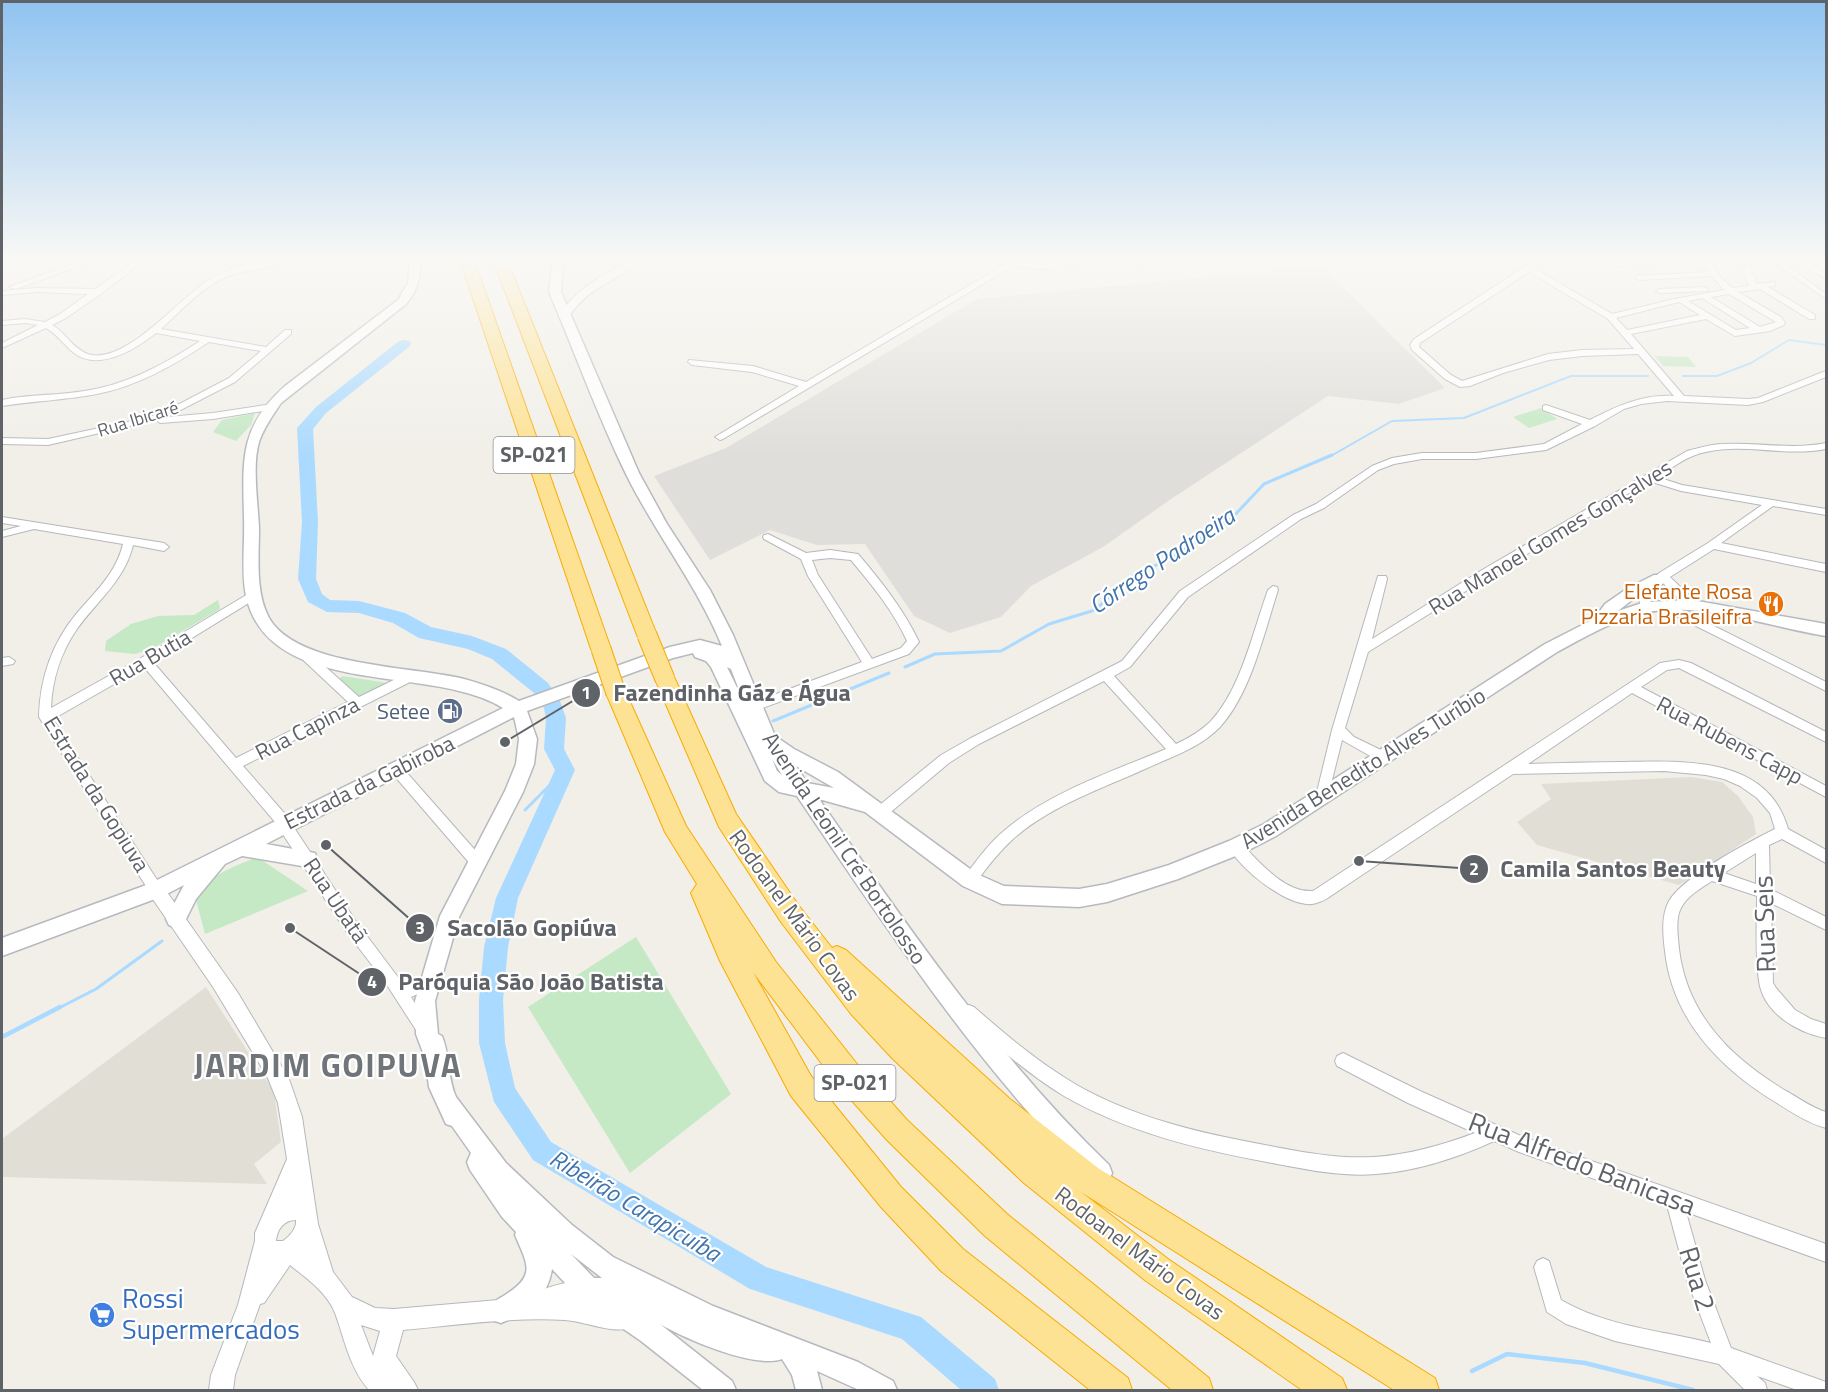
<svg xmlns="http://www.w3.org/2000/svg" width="1828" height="1392" viewBox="0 0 1828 1392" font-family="'Titillium Web',sans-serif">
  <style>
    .industrial { fill: #e0deda }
    .education { fill: #e1ded6 }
    .green { fill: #c5e8c5 }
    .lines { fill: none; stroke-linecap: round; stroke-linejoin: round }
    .stream-far2 { stroke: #aadaff; stroke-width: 2 }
    .stream-far1 { stroke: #aadaff; stroke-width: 3 }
    .stream { stroke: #aadaff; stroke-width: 4.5 }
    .river { fill: #aadaff; fill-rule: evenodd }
    .minor-casing { stroke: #b5b8bc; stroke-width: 2 }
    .tertiary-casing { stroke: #b5b8bc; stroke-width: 2 }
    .secondary-casing { stroke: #b6babf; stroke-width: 3 }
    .motorway-casing { stroke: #f9ab00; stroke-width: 2 }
    .minor { fill: #fff; fill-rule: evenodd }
    .tertiary { fill: #fff; fill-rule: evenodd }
    .secondary { fill: #fff; fill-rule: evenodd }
    .motorway { fill: #fde293; fill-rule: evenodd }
    .motorway-bridge-casing { stroke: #f9ab00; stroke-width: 21; stroke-linecap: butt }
    .motorway-bridge { stroke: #fde293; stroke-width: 19 }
    .labels { text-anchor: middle; stroke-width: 4.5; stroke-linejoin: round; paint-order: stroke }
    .far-street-label { font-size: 18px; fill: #5f6368; stroke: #fff }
    .shield { fill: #fff; stroke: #8f9295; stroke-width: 1.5 }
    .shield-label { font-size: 21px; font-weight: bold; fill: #5f6368 }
    .street-label { font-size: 22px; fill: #5f6368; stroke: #fff }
    .food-label { font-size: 22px; fill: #c56008; stroke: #fff; text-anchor: end }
    .service-label { font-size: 22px; fill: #4e5e75; stroke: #fff; text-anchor: end }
    .water-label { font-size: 24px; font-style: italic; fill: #4174aa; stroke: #fff }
    .near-street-label { font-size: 27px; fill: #5f6368; stroke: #fff }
    .near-shop-label { font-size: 27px; fill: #366cbe; stroke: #fff; text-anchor: start }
    .near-district-label { font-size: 33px; font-weight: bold; letter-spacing: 1.5px; fill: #70757a; stroke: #fff }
    .leader { fill: none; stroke: #5f6368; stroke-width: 2 }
    .callout-dot { fill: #5f6368; stroke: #fff; stroke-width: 2 }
    .mark-label { font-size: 18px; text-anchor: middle; font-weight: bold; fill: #fff }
    .callout-label { font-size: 24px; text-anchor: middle; font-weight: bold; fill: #5f6368; stroke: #fff; stroke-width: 4.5; stroke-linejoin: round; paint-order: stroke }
  </style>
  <rect width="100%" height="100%" fill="#f1efe8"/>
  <path class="industrial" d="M1291 269 1325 270 1445 388 1399 404 1328 396 1171 499 1103 547 1031 586 1001 617 950 633 914 616 865 544 817 545 770 530 710 560 654 476 726 448 977 299Z"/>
  <g class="education">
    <path d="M1691 777 1722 782 1738 796 1753 817 1756 834 1679 885 1537 845 1517 822 1551 799 1541 784Z"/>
    <path d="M206 987 274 1092 281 1142 254 1164 267 1184 2 1177V1139Z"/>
  </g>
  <g class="green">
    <path d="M1655 356 1688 357 1696 367 1663 366Z"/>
    <path d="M1541 408 1557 419 1529 428 1513 417Z"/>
    <path d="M255 413 251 425 236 441 213 432 222 420Z"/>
    <path d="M218 600 220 609 150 650 134 654 105 651 106 641 131 624 158 616 194 615Z"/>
    <path d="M342 676 388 683 359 698 338 681Z"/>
    <path d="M257 857 308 891 205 934 195 896C213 873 231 868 257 857Z"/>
    <path d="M636 937 731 1094 630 1173 528 1007Z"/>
  </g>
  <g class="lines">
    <g class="stream-far2">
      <path d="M1683 376H1717L1751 363 1789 340 1826 345"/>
      <path d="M1329 457 1392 421 1464 418 1571 376H1648"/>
    </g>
    <g class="stream-far1">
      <path d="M905 667 935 654 1001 651 1049 624 1095 610 1131 577 1173 557 1230 520 1264 484 1332 455"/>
      <path d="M773 721 889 673"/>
      <path d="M525 810 565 770"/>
      <path d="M57 1009 96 989 162 941"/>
    </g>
    <g class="stream">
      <path d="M2 1037 60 1007"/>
      <path d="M1472 1371 1507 1354 1585 1363 1693 1390"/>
    </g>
    <path class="river" d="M404 340 409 341 411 344 409 347 326 413 313 429 318 522 316 579 322 594 330 600 359 601 405 613 431 627 472 636 506 649 548 683 560 701 566 718 564 749 575 770 518 898 508 947 503 1000 505 1043 515 1088 551 1142 766 1267 921 1317 995 1379 999 1390H961L902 1339 750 1289 533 1160 494 1102 479 1043V1000L484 947 496 898 555 770 544 749 546 718 544 708 534 693 492 659 468 649 419 638 393 623 359 613 327 612 308 602 298 579 302 522 297 428 316 407 399 341Z"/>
    <g class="minor-casing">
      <g id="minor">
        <path d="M83 260H95L16 289 9 287Z"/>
        <path d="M136 260H145L101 294 66 318 52 325C65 332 73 349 88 354 124 366 179 299 207 281 230 266 261 260 288 260 270 269 247 269 228 276 202 287 182 310 161 329L266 347 285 330H291V334L235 382 167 417 213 413 272 404 277 407 275 409 213 419 160 423 156 420 48 445 2 444V438L48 439 146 418 166 411 229 378 261 351 209 342C174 365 138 386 97 394 66 400 33 401 2 406V400L12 398C41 394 71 395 100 388 136 380 169 361 200 341L156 333C136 349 99 372 74 353 64 345 57 334 46 328L2 348V343L38 325 25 323 2 325V321L25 319 45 322 60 314 88 294 37 292 2 295V291L37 288 95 289Z"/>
        <path d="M1012 260 1043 265 1079 260H1104L1043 269 1013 266 723 439 720 440 715 437 799 386 752 372 692 365 688 362 689 360 753 366 806 382Z"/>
        <path d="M1123 260H1134L1143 265 1139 267Z"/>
        <path d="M1535 260H1545L1534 268 1612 314 1674 299 1724 290 1712 276 1639 280 1635 278 1636 276 1708 272 1702 260H1710L1721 278 1733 288 1749 286 1742 267 1749 265 1757 284 1775 282V286L1768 287 1815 315V319H1809L1760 289 1738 292 1781 317 1785 323 1784 325 1770 331 1735 336 1706 319 1631 334 1684 396 1748 399 1758 398 1823 372 1826 371V377L1763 402 1748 405 1667 401 1641 404 1624 409 1595 426 1546 450 1476 459H1422L1394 464 1378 470 1324 508 1301 519 1188 597 1130 667 1114 676 1176 744C1189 738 1201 731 1211 721 1241 689 1253 631 1268 590L1273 586 1277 587 1278 590C1264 633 1251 693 1220 727 1200 748 1171 757 1145 769 1101 789 1050 806 1013 839 998 853 986 868 975 884L970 886 965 884 963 880 965 876C977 860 989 843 1005 830 1048 793 1113 771 1166 749L1104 681 979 744 949 763 886 816 881 818 876 816 874 812 876 808 941 755 971 738 1122 661 1180 591 1293 515 1316 504 1372 466 1392 458 1422 453H1476L1544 444 1582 424 1543 410V406L1546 405 1590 420C1617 406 1643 394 1674 396L1638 354 1582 356 1549 360 1503 373 1470 386 1460 387 1445 379 1412 350 1410 345 1414 339ZM1529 272 1608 319 1634 349 1582 350 1548 354 1462 381 1451 375 1419 347 1420 343ZM1729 294 1776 322 1760 327 1711 297ZM1702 298 1750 328 1736 330 1688 301ZM1679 302 1700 315 1627 330 1616 318Z"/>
        <path d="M1642 260H1694L1690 262 1617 266 1613 264 1617 262Z"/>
        <path d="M1771 260H1780L1826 294V299Z"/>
        <path d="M1795 260H1805L1826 274V279Z"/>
        <path d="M1704 287 1708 289 1707 291 1660 293 1656 291 1660 289Z"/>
        <path d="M1826 443V449C1785 457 1745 443 1706 452 1688 455 1672 468 1657 477L1682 485 1826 509V515L1773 506 1721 543 1826 564V572L1714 549 1670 577 1696 602 1698 605 1696 608H1688L1663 583 1651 597 1649 610H1641L1639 596 1659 573 1708 543 1762 505 1681 491 1649 481 1490 576 1368 652 1345 728 1354 737 1387 753 1389 757 1387 761H1379L1342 740 1327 800 1322 801 1317 800 1316 796 1332 730 1378 576H1386L1387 579 1372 639 1482 570 1687 451C1699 448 1711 444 1723 444 1758 442 1791 450 1826 443Z"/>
        <path d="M2 517 164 543 169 547 164 551 133 545C125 580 97 601 77 629 61 652 52 680 51 708L141 658 253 591 257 592 259 595 257 598 153 662 236 758 348 702 301 658 299 655 301 652H309L359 697 408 673H416L418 676 416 679 243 766 285 814 355 920 403 984 413 982 431 974 436 976 438 981 436 986 411 997 431 1028 428 1033 423 1035 418 1033 385 982 345 930 275 822 144 667 53 719 161 886 163 890 161 894 156 896 151 894 39 717C40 678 52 643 77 613 96 591 116 573 123 544L34 529 2 537V531L21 526 2 523Z"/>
        <path d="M768 534 806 553 830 550 858 554C881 581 904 610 919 642L909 654 757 710H749L747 707 749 704 862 662 808 576 801 559 764 539 763 537 764 535ZM830 558 851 560C872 585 894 612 907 641L901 648 872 659 818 575 812 560Z"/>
        <path d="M1664 601 1826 682V691L1660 608 1658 605Z"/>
        <path d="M9 657 15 661 13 664 2 666V658Z"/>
        <path d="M1679 660 1691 663 1826 732V742L1679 668 1667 670 1641 687 1826 786V797L1632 693 1528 764C1560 763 1592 762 1624 762 1684 761 1768 756 1788 829L1826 850V863L1782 839 1769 845 1770 889 1826 917V930L1771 903 1773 983 1776 988 1795 1010 1811 1019 1826 1024V1038C1798 1033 1763 1013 1759 981 1755 954 1757 924 1757 896L1712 881C1701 888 1687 896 1681 908 1675 919 1678 937 1679 949 1687 1015 1731 1058 1786 1091 1799 1098 1812 1108 1826 1112V1128C1808 1123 1793 1113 1777 1103 1720 1069 1672 1019 1665 951 1663 935 1661 916 1669 901 1684 876 1747 843 1775 829L1770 813 1757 798 1740 786 1724 779 1706 775 1664 771 1513 774 1341 889C1332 895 1322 903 1312 904 1287 907 1239 868 1229 847L1231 843 1236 841 1241 843C1259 862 1285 893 1313 891L1660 663ZM1756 853V884L1724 873Z"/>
        <path d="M396 764 400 765 482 858 484 862 482 866 477 868 472 866 392 773 390 769 392 765Z"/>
        <path d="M969 1005 974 1007C1006 1035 1039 1063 1075 1084 1134 1118 1200 1133 1265 1145 1301 1152 1337 1159 1374 1157 1408 1155 1443 1145 1475 1133L1408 1103 1337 1066 1335 1061 1337 1056 1343 1053 1420 1091 1521 1136 1826 1244V1262L1686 1212 1705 1280 1731 1348 1826 1382V1390H1797L1757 1376 1765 1383 1767 1390H1745L1719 1364 1615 1341 1566 1324 1547 1312 1534 1267 1537 1261 1543 1258 1549 1261 1561 1300C1608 1327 1659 1330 1711 1343L1687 1280 1667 1205 1519 1152 1494 1141C1457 1158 1417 1171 1376 1174 1340 1177 1303 1169 1267 1162 1197 1149 1127 1132 1064 1096 1028 1074 995 1045 964 1017L961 1012 964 1007Z"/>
      </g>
    </g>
    <g class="tertiary-casing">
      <g id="tertiary">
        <path d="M630 260H642C615 284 591 283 568 318H560L559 316C576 288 602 276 630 260Z"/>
        <path d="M156 882 162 885 238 993 289 1079 302 1117 318 1224 333 1272 352 1297 375 1308 394 1309 532 1297 533 1293C548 1287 583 1276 597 1282L600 1290 597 1298 590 1301 628 1312 631 1320 628 1328C614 1334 583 1321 565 1320 511 1317 457 1325 403 1330L396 1356 414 1382 418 1390H369C349 1367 345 1340 335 1313 327 1292 306 1278 290 1265L264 1303 260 1304 235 1375 233 1390H209L211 1375 238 1305 255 1241V1233L287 1159 278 1103 267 1076 213 987 150 895 147 890 150 885ZM296 1220C297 1228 290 1236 283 1241H276C277 1229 284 1220 296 1220ZM361 1325 380 1331 373 1356Z"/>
      </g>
    </g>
    <g class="secondary-casing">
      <path id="secondary" d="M410 260H420C421 278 417 291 406 304L281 403C273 415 264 427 259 442 252 465 258 504 259 528 259 557 255 592 269 618 297 667 413 666 464 679 482 684 503 691 519 701L670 647 700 640 722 646C697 585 655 533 626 474 597 415 575 352 549 292L553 260H563L561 292 639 473 667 524 710 590 733 635 775 736 794 749 838 772 977 874 1004 886 1079 889 1107 884 1169 865 1229 841 1264 824 1545 644 1594 619 1605 604 1628 588 1654 575H1664L1666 579 1664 583 1638 595 1618 611 1645 602 1692 600 1826 624V636C1773 628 1697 600 1645 613 1613 620 1585 637 1557 652L1276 836 1243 853 1178 879 1107 902 1079 907 1002 904 963 886 865 812 819 799C907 926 997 1057 1109 1165L1112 1173 1109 1181 1101 1184 1093 1181C978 1068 887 929 797 796L779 792 765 781 711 667 706 661 695 657 693 653 673 658 527 711 537 739 534 764 523 792 459 917 435 1001 438 1034 442 1036C450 1055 447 1077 456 1097L506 1163 572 1225 613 1257 713 1306 858 1362 893 1381 897 1390H859L817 1371 822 1390H796L792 1375 782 1359C755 1369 685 1339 660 1324L732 1381 736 1390H703L641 1341 580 1299 552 1269C548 1298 526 1313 501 1323L492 1320 489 1311C493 1301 497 1300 505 1295 537 1275 527 1264 515 1235L516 1232 502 1217 470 1170 467 1162 471 1153 452 1126 446 1124 429 1087 425 1058 416 1034 415 1001 440 916 505 791 516 764 519 739 514 717 266 844 315 853 317 859 315 865 308 867 242 856 225 864 196 899 183 925 176 928 169 925 166 919 184 885 163 896 2 956V938L149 884 503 708C432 663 269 700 246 596 241 574 245 542 244 519 243 462 238 428 285 386L398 300 408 283ZM727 667 731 669 743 700ZM772 759 782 775 777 771ZM796 766 834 788 807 783ZM571 1254 602 1278H594Z"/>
    </g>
    <g class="motorway-casing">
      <g id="motorway">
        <path d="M460 260H474L611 649 608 654 601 656 594 654 591 649Z"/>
        <path d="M493 260H507L657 635 654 640 647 642 640 640 637 635Z"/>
        <path d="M665 671 672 673 675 679 736 814 799 906 832 948 837 946 846 950 1010 1099 1098 1168 1435 1378 1439 1390H1394L1081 1192 1168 1259 1342 1378 1347 1390H1302L1146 1281 1024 1183 892 1058 851 1014 781 922 719 827 655 679 658 673Z"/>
        <path d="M616 685 623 687 626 693 686 826 776 962 857 1064 907 1120 1007 1214 1209 1378 1213 1390H1172L985 1236 887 1140 837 1084 753 972 811 1076 901 1187 963 1249 1128 1378 1132 1390H1090L941 1271 881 1207 791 1096 720 961 691 893 697 884 665 832 606 693 609 687Z"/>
      </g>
    </g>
    <use href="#minor" class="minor"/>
    <use href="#tertiary" class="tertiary"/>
    <use href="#secondary" class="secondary"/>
    <use href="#motorway" class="motorway"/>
    <g class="motorway-bridge-casing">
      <g id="motorway-bridge">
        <path d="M647 635 665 679"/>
        <path d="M601 649 616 693"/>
      </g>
    </g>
    <use href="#motorway-bridge" class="motorway-bridge"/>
  </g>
  <linearGradient id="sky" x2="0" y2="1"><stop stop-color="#8fc3f1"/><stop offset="0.57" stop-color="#f9f8f5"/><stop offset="1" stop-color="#f9f8f5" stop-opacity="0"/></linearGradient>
  <rect width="1828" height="455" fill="url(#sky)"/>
  <defs>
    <g id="restaurant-disc" transform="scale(1.35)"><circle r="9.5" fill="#e8710a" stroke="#fff"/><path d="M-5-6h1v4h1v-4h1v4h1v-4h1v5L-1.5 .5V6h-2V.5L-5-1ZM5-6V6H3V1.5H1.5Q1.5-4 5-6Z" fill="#fff"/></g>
    <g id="fuel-disc" transform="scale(1.35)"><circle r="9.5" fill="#5c6f8a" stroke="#fff"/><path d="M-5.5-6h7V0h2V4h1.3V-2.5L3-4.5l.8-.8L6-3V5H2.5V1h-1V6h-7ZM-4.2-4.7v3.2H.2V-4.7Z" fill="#fff"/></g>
    <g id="supermarket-disc" transform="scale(1.35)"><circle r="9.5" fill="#3f7fe0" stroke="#fff"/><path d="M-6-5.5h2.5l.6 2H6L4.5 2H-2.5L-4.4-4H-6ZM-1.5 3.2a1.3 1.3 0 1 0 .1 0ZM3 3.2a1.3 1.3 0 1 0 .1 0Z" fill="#fff"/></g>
  </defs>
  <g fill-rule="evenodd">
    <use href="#restaurant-disc" x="1771" y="604"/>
    <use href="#fuel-disc" x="450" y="711"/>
    <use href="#supermarket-disc" x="102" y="1315"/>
  </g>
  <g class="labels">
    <g class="far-street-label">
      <text transform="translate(138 419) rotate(-17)" y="6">Rua Ibicaré</text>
    </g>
    <g class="shield">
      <rect x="493.5" y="437" width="81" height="36" rx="4.5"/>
      <rect x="814.5" y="1065" width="81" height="36" rx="4.5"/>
    </g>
    <g class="shield-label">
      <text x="534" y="462">SP-021</text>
      <text x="855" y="1090">SP-021</text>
    </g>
    <g class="street-label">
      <text transform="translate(1550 537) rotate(-31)" y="8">Rua Manoel Gomes Gonçalves</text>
      <text transform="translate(150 657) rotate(-30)" y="8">Rua Butia</text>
      <text transform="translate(307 728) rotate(-27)" y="8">Rua Capinza</text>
      <text transform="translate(1730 740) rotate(28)" y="8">Rua Rubens Capp</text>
      <text transform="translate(1363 768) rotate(-32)" y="8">Avenida Benedito Alves Turíbio</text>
      <text transform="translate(369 782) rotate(-26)" y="8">Estrada da Gabiroba</text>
      <text transform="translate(97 794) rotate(58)" y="8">Estrada da Gopiuva</text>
      <text transform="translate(845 848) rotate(56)" y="8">Avenida Léonil Cré Bortolosso</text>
      <text transform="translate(336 900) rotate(56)" y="8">Rua Ubatã</text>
      <text transform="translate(795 915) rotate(54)" y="8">Rodoanel Mário Covas</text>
      <text transform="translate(1140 1253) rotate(37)" y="8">Rodoanel Mário Covas</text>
    </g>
    <g class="food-label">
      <text x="1752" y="599">Elefante Rosa<tspan x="1752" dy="25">Pizzaria Brasileifra</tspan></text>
    </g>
    <g class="service-label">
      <text x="430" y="719">Setee</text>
    </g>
    <g class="water-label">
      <text transform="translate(1162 561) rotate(-34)" y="8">Córrego Padroeira</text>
      <text transform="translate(635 1206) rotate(31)" y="8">Ribeirão Carapicuíba</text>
    </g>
    <g class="near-street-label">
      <text transform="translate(1765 924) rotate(-92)" y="9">Rua Seis</text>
      <text transform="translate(1582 1164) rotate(21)" y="9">Rua Alfredo Banicasa</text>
      <text transform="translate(1697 1279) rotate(73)" y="9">Rua 2</text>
    </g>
    <g class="near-shop-label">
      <text x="122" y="1308">Rossi<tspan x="122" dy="31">Supermercados</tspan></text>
    </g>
    <g class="near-district-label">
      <text x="328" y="1077">JARDIM GOIPUVA</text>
    </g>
  </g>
  <path class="leader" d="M505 742L586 693M1359 861L1474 869M326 845L420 928M290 928L372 982"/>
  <g class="callout-dot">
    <circle cx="505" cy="742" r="6"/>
    <circle cx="1359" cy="861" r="6"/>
    <circle cx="326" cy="845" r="6"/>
    <circle cx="290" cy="928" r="6"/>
    <circle cx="586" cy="693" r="15"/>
    <circle cx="1474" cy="869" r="15"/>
    <circle cx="420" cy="928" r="15"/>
    <circle cx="372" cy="982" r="15"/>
  </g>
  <g class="mark-label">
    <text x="586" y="699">1</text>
    <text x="1474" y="875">2</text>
    <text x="420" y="934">3</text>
    <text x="372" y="988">4</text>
  </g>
  <g class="callout-label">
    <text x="732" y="701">Fazendinha Gáz e Água</text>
    <text x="1613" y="877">Camila Santos Beauty</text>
    <text x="532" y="936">Sacolão Gopiúva</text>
    <text x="531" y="990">Paróquia São João Batista</text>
  </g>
  <rect width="1828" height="1392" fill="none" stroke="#5f6368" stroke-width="6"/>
</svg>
